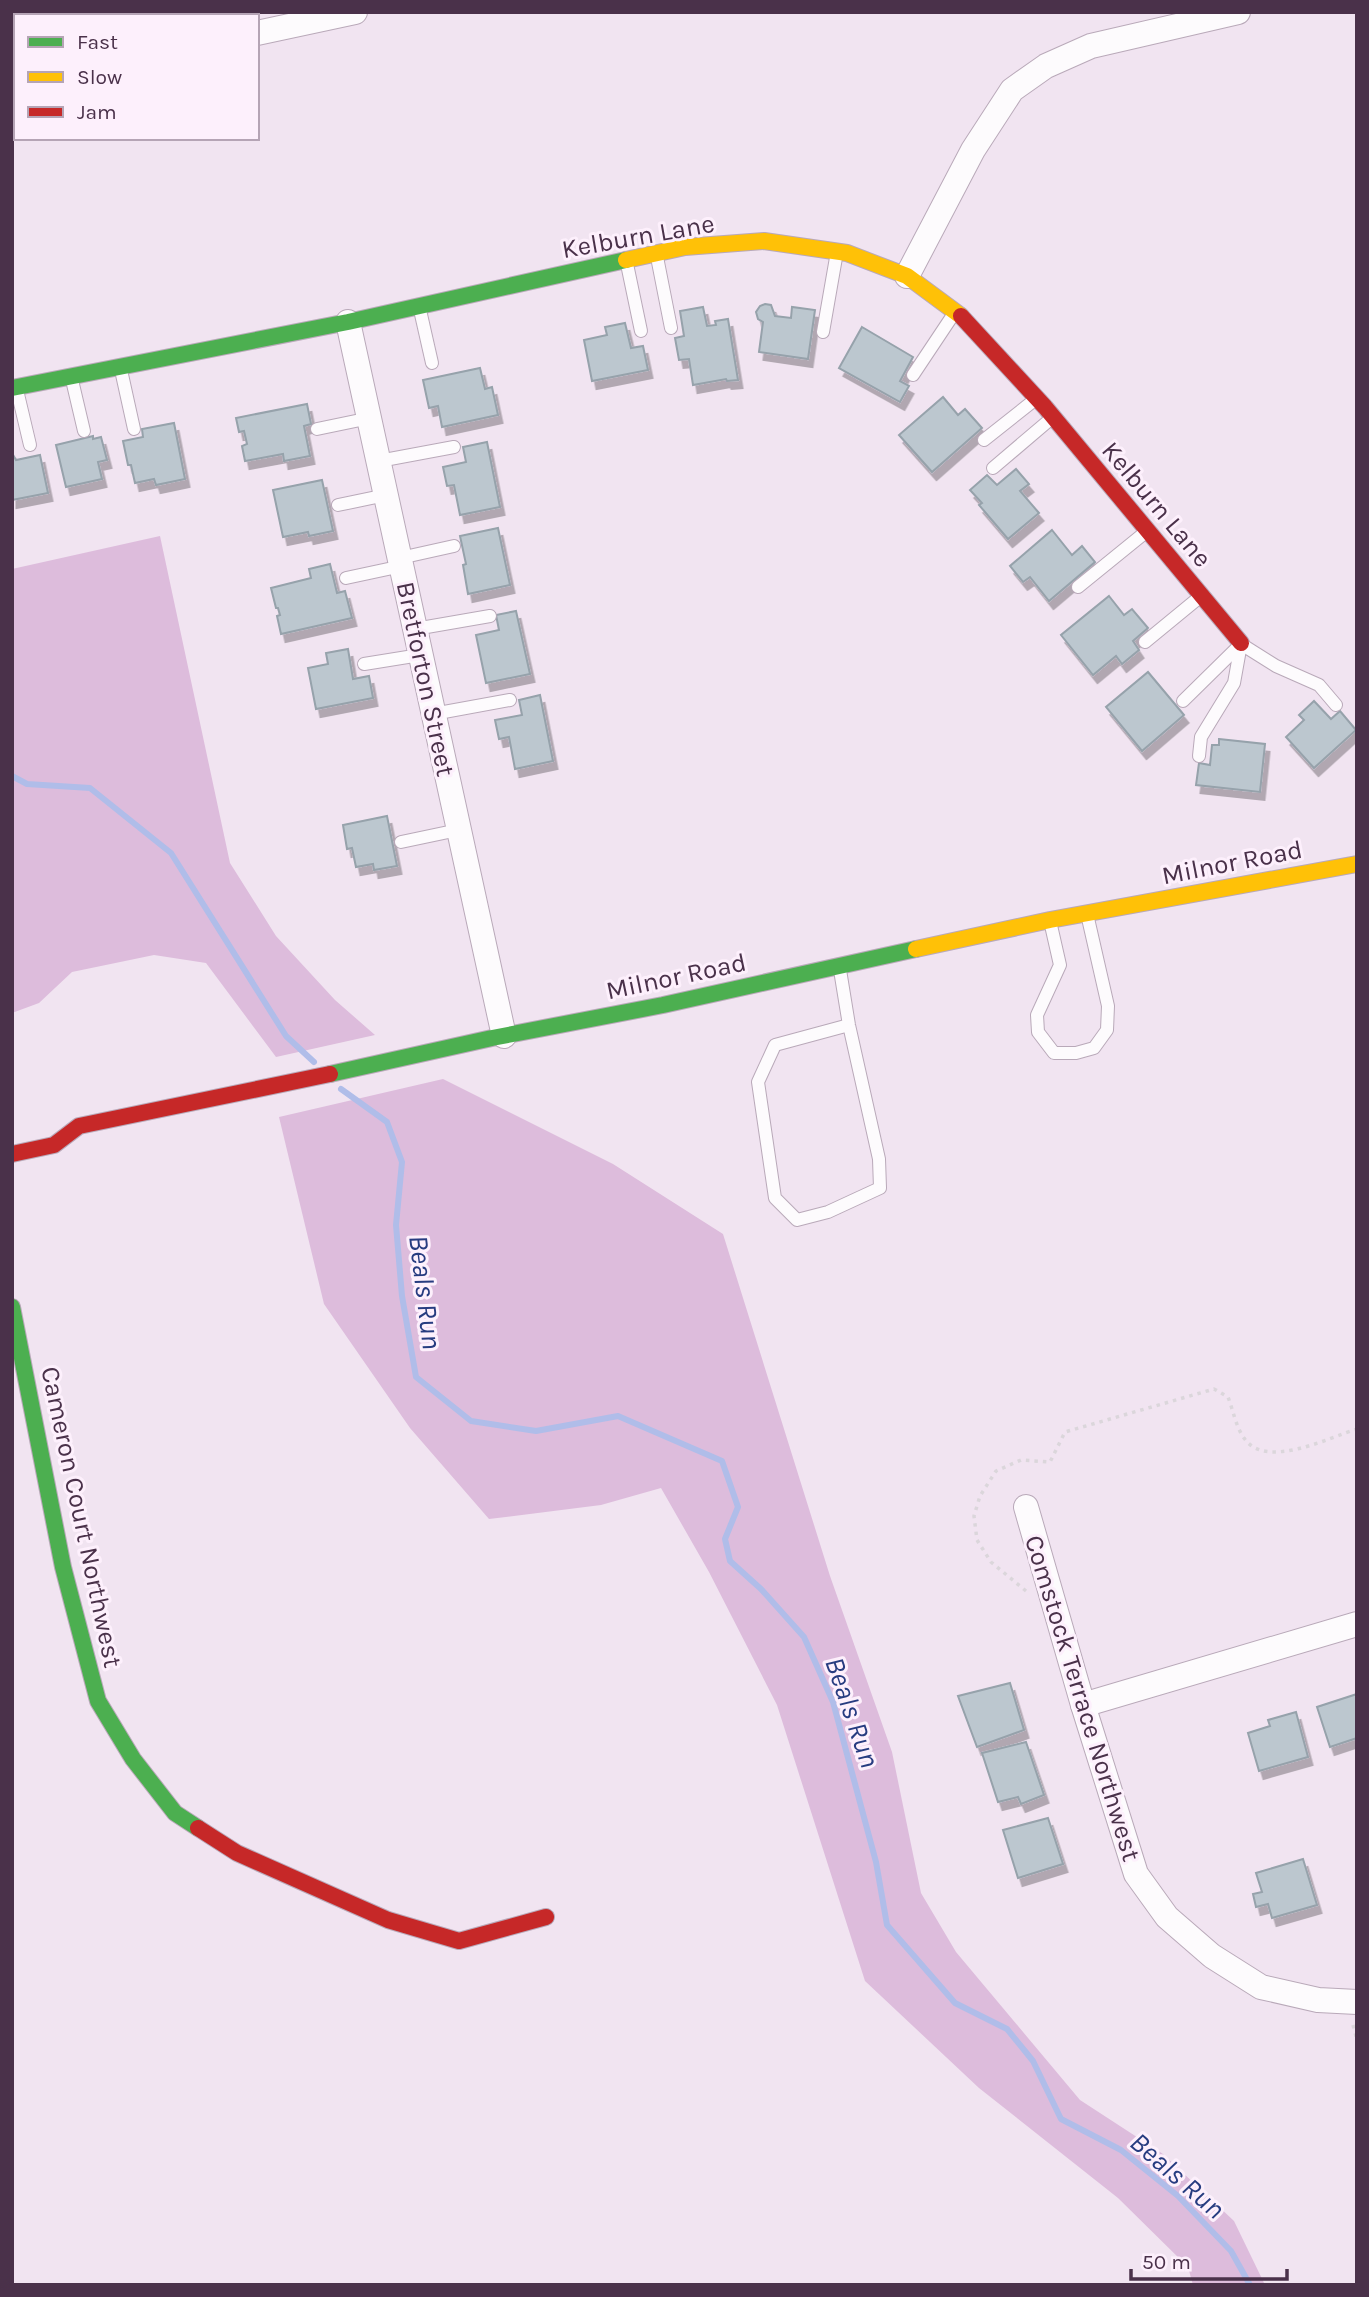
<svg xmlns="http://www.w3.org/2000/svg" width="1369" height="2297" viewBox="0 0 1369 2297" font-family="Karla,sans-serif">
  <style>
    .forest { fill: #ddbcdc }
    .lines { fill: none; stroke-linecap: round; stroke-linejoin: round }
    .stream { stroke: #b0bde9; stroke-width: 6 }
    .building { fill: #bcc7cf; stroke: #96a2ab; stroke-width: 2; filter: url(#shadow) }
    .lane-casing { stroke: #b9a9b9; stroke-width: 14 }
    .street-casing { stroke: #b9a9b9; stroke-width: 26 }
    .fast-casing { stroke: #b9a9b9; stroke-width: 18 }
    .slow-casing { stroke: #b9a9b9; stroke-width: 18 }
    .jam-casing { stroke: #b9a9b9; stroke-width: 18 }
    .path { stroke: #dbd6db; stroke-width: 3.5; stroke-dasharray: 3.5 5; stroke-linecap: butt }
    .lane { stroke: #fdfbfd; stroke-width: 12 }
    .street { stroke: #fdfbfd; stroke-width: 24 }
    .fast { stroke: #4caf50; stroke-width: 16 }
    .slow { stroke: #ffc107; stroke-width: 16 }
    .jam { stroke: #c62828; stroke-width: 16 }
    .labels { text-anchor: middle; stroke-width: 6; stroke-linejoin: round; paint-order: stroke }
    .street-label { font-size: 26px; fill: #4a314a; stroke: #fdf0fc }
    .water-label { font-size: 28px; font-style: italic; fill: #273c80; stroke: #fdf0fc }
  </style>
  <defs>
    <filter id="shadow"><feDropShadow dx="4.5" dy="8" stdDeviation="0" flood-color="#0004"/></filter>
  </defs>
  <rect width="100%" height="100%" fill="#f1e4f1"/>
  <g class="forest">
    <path d="M160 536 230 863 276 936 335 1000 375 1035 276 1057 206 963 154 955 72 972 39 1003 12 1013V569Z"/>
    <path d="M443 1079 613 1164 723 1234 830 1576 892 1752 921 1893 956 1952 1080 2100 1163 2154 1234 2221 1265 2285H1193L1188 2267 1118 2198 979 2088 865 1981 777 1705 709 1572 661 1488 601 1505 489 1519 410 1428 324 1304 279 1117Z"/>
  </g>
  <g class="lines">
    <g class="stream">
      <path d="M12 776 27 784 90 788 171 853 286 1036 314 1062"/>
      <path d="M341 1089 387 1122 402 1162 396 1225 402 1296 416 1377 471 1421 536 1431 618 1416 722 1461 738 1507 725 1539 730 1561 761 1589 804 1637 833 1702 876 1862 887 1925 955 2003 1007 2029 1033 2061 1061 2119 1121 2150 1178 2196 1231 2251 1250 2285"/>
    </g>
  </g>
  <g class="building">
    <path d="M765 304 771 305 775 316 791 318 792 307 815 310 808 359 759 352 763 322 758 319 756 312 760 306Z"/>
    <path d="M703 307 707 326 716 325 715 321 728 319 738 380 727 381 726 379 693 385 689 359 679 360 675 338 684 336 680 311Z"/>
    <path d="M625 323 631 348 643 346 648 370 592 381 584 340 607 335 605 327Z"/>
    <path d="M862 327 913 357 900 381 909 386 900 402 839 368Z"/>
    <path d="M480 368 485 389 492 387 498 415 442 427 438 406 429 408 423 380Z"/>
    <path d="M943 397 958 415 965 409 982 428 932 472 899 435Z"/>
    <path d="M307 404 311 424 304 426 310 456 284 461 283 454 245 461 242 446 247 444 244 431 239 432 236 418Z"/>
    <path d="M174 423 185 479 156 485 154 479 135 483 131 465H128L123 441 143 437 142 429Z"/>
    <path d="M93 436V439L101 437 107 460 98 462 102 479 66 487 56 445Z"/>
    <path d="M487 442 500 507 460 515 454 485 447 486 443 467 466 462 463 447Z"/>
    <path d="M12 453 16 460 40 455 48 493 12 500Z"/>
    <path d="M1016 469 1029 484 1020 491 1039 513 1008 539 979 505 982 503 970 490 987 475 997 485Z"/>
    <path d="M322 480 333 531 309 536 308 532 283 537 273 490Z"/>
    <path d="M498 528 510 585 468 594 463 565 466 564 460 536Z"/>
    <path d="M1052 530 1072 555 1082 546 1095 562 1049 601 1030 577 1023 582 1010 566Z"/>
    <path d="M330 564 337 593 345 591 352 618 281 634 277 616 280 615 278 608H276L271 588 311 578 309 569Z"/>
    <path d="M1109 596 1124 615 1132 609 1148 628 1133 641 1139 650 1122 664 1116 656 1093 675 1061 635Z"/>
    <path d="M516 611 530 674 486 683 476 635 499 630 496 615Z"/>
    <path d="M348 649 353 679 369 676 373 698 316 709 308 668 328 664 326 653Z"/>
    <path d="M1148 672 1184 715 1142 751 1106 707Z"/>
    <path d="M540 695 553 761 515 769 509 737 499 739 495 720 522 715 519 700Z"/>
    <path d="M1314 701 1331 719 1340 711 1356 730 1314 768 1286 737 1304 720 1299 715Z"/>
    <path d="M1219 739 1265 744 1260 792 1196 785 1199 763 1210 765 1212 745H1219Z"/>
    <path d="M387 816 397 866 374 870 373 864 356 867 352 848 347 849 343 825Z"/>
    <path d="M1010 1683 1024 1730 977 1747 958 1696Z"/>
    <path d="M1357 1694V1738L1330 1747 1317 1707Z"/>
    <path d="M1296 1712 1308 1757 1259 1771 1248 1733 1270 1726 1268 1720Z"/>
    <path d="M1026 1742 1044 1795 1021 1804 1018 1797 998 1802 982 1753Z"/>
    <path d="M1048 1818 1063 1864 1018 1878 1003 1830Z"/>
    <path d="M1303 1859 1317 1905 1272 1918 1268 1904 1256 1907 1253 1894 1262 1892 1256 1873Z"/>
  </g>
  <g class="lines">
    <g class="lane-casing">
      <g id="lane">
        <path d="M657 257 671 328"/>
        <path d="M627 264 641 331"/>
        <path d="M420 310 432 363"/>
        <path d="M823 332 837 252"/>
        <path d="M121 370 134 429"/>
        <path d="M913 375 953 315"/>
        <path d="M72 380 84 431"/>
        <path d="M17 390 30 445"/>
        <path d="M317 429 370 418"/>
        <path d="M984 440 1037 398"/>
        <path d="M379 461 454 447"/>
        <path d="M993 468 1053 417"/>
        <path d="M338 505 386 495"/>
        <path d="M400 558 454 546"/>
        <path d="M346 578 402 566"/>
        <path d="M1078 587 1147 531"/>
        <path d="M415 629 490 616"/>
        <path d="M1145 642 1201 596"/>
        <path d="M1241 644 1276 666 1319 685 1336 705"/>
        <path d="M364 664 420 655"/>
        <path d="M1183 701 1241 644"/>
        <path d="M433 714 510 700"/>
        <path d="M1199 756 1201 737 1234 683 1241 644"/>
        <path d="M401 842 458 830"/>
        <path d="M1050 921 1060 965 1037 1015 1038 1032 1054 1053H1076L1094 1048 1107 1030 1108 1006 1087 914"/>
        <path d="M840 970 849 1025 879 1159 880 1188 828 1212 797 1220 775 1198 758 1082 775 1045 849 1025"/>
      </g>
    </g>
    <g class="street-casing">
      <g id="street">
        <path d="M199 12 200 16"/>
        <path d="M257 33 355 12"/>
        <path d="M12 84H16"/>
        <path d="M907 276 973 150 1012 90 1046 66 1091 46 1238 12"/>
        <path d="M348 322 504 1036"/>
        <path d="M1026 1507 1083 1705 1136 1874 1167 1917 1212 1956 1261 1987 1318 2000 1357 2002"/>
        <path d="M1083 1705 1357 1624"/>
      </g>
    </g>
    <g class="fast-casing">
      <g id="fast">
        <path d="M12 388 348 322 626 260"/>
        <path d="M330 1074 492 1038 663 1005 916 949"/>
        <path d="M12 1307 63 1567 98 1701 133 1759 175 1813 198 1828"/>
      </g>
    </g>
    <g class="slow-casing">
      <g id="slow">
        <path d="M626 260 685 247 764 241 847 253 907 276 961 316"/>
        <path d="M916 949 1050 920 1357 864"/>
      </g>
    </g>
    <g class="jam-casing">
      <g id="jam">
        <path d="M961 316 1045 407 1241 643"/>
        <path d="M12 1154 54 1145 79 1126 330 1074"/>
        <path d="M198 1828 237 1853 388 1920 459 1941 546 1917"/>
      </g>
    </g>
    <g class="path">
      <path d="M1026 1591 991 1562 977 1540 974 1516 980 1496 996 1471 1021 1460 1050 1462 1065 1432 1214 1389 1228 1397C1233 1410 1236 1427 1244 1438 1265 1470 1328 1438 1357 1429"/>
      <path d="M1353 2025 1357 2040"/>
    </g>
    <use href="#lane" class="lane"/>
    <use href="#street" class="street"/>
    <use href="#fast" class="fast"/>
    <use href="#slow" class="slow"/>
    <use href="#jam" class="jam"/>
  </g>
  <g class="labels">
    <g class="street-label">
      <text transform="translate(638 236) rotate(-10)" y="9">Kelburn Lane</text>
      <text transform="translate(1157 504) rotate(50)" y="9">Kelburn Lane</text>
      <text transform="translate(426 679) rotate(78)" y="9">Bretforton Street</text>
      <text transform="translate(1232 862) rotate(-11)" y="9">Milnor Road</text>
      <text transform="translate(676 976) rotate(-12)" y="9">Milnor Road</text>
      <text transform="translate(82 1517) rotate(78)" y="9">Cameron Court Northwest</text>
      <text transform="translate(1083 1698) rotate(73)" y="9">Comstock Terrace Northwest</text>
    </g>
    <g class="water-label">
      <text transform="translate(426 1292) rotate(83)" y="10">Beals Run</text>
      <text transform="translate(853 1712) rotate(71)" y="10">Beals Run</text>
      <text transform="translate(1178 2175) rotate(41)" y="10">Beals Run</text>
    </g>
  </g>
  <rect width="1369" height="2297" fill="none" stroke="#4a314a" stroke-width="28"/>
  <rect x="14" y="14" width="245" height="126" fill="#fdf0fc" stroke="#b5a4b5" stroke-width="2"/>
  <rect x="28" y="37" width="35" height="10" fill="#4caf50" stroke="#b5a4b5" stroke-width="2"/>
  <text x="77" y="49" font-size="21" fill="#4a314a">Fast</text>
  <rect x="28" y="72" width="35" height="10" fill="#ffc107" stroke="#b5a4b5" stroke-width="2"/>
  <text x="77" y="84" font-size="21" fill="#4a314a">Slow</text>
  <rect x="28" y="107" width="35" height="10" fill="#c62828" stroke="#b5a4b5" stroke-width="2"/>
  <text x="77" y="119" font-size="21" fill="#4a314a">Jam</text>
  <path d="M1131 2269v10h156v-10" fill="none" stroke="#4a314a" stroke-width="3.5"/>
  <text x="1142" y="2269" font-size="21" fill="#4a314a" stroke="#fdf0fc" stroke-width="5" paint-order="stroke">50 m</text>
</svg>
